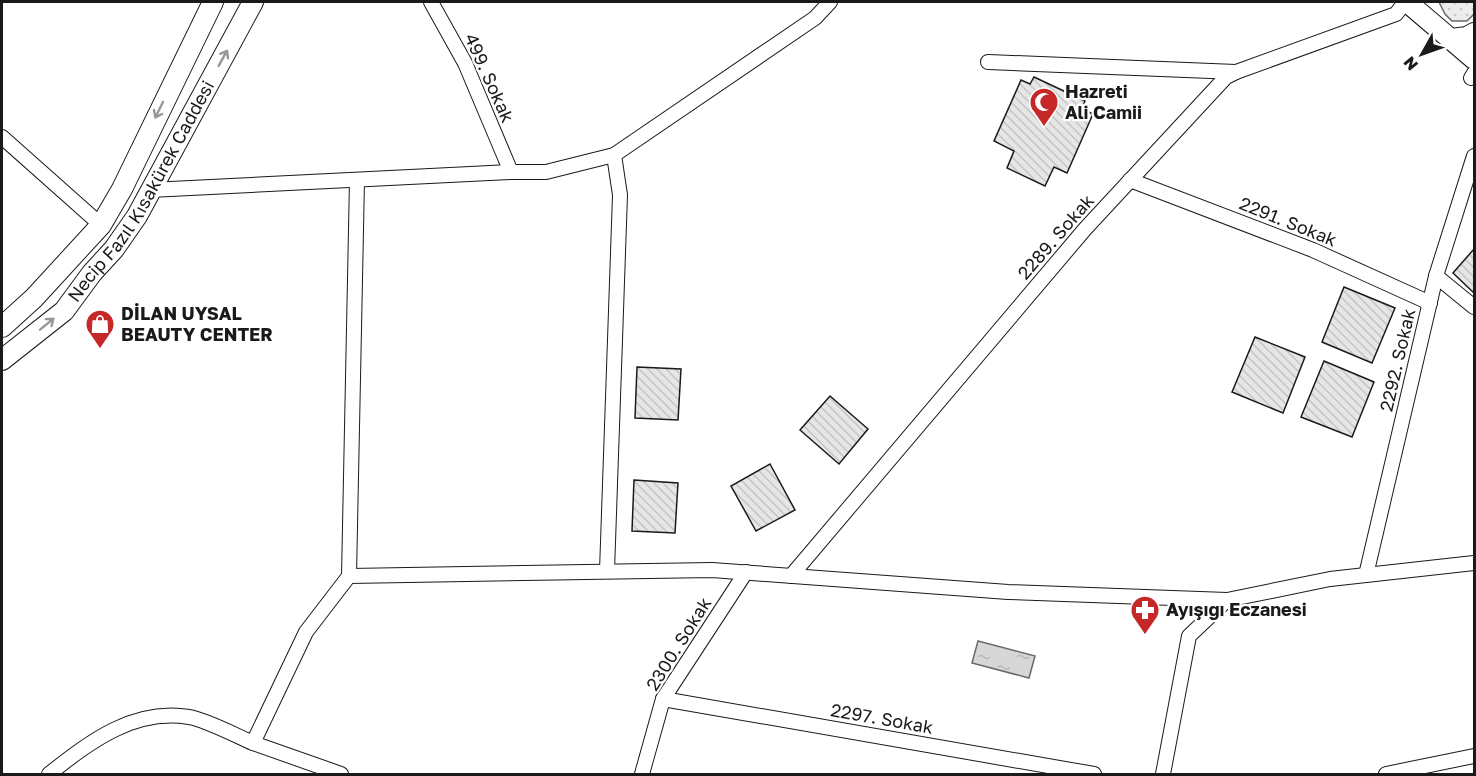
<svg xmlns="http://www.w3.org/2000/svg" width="1476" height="776" viewBox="0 0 1476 776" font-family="'Golos Text',sans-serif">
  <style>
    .grass { fill: url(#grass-dots); stroke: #6a6a6a; stroke-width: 1.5 }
    .water { fill: url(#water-ripples); stroke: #6a6a6a; stroke-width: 1.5 }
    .building { fill: url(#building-back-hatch); stroke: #1a1a1a; stroke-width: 1.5 }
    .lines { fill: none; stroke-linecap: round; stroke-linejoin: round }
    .street-casing { stroke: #1a1a1a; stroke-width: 16 }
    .secondary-casing { stroke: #1a1a1a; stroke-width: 22 }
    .street { stroke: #fff; stroke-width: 14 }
    .secondary { stroke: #fff; stroke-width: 20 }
    .oneway { stroke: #989898 }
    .labels { text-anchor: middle; stroke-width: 4.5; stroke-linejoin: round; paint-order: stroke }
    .street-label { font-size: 18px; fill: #1a1a1a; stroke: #fff }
    .poi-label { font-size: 18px; font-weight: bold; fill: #1a1a1a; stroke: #fff; text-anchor: start }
  </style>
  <defs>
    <pattern id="grass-dots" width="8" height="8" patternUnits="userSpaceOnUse" patternTransform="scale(1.5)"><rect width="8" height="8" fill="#ededed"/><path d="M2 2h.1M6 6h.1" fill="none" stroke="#cbcbcb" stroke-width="1.8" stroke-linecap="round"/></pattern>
    <pattern id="water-ripples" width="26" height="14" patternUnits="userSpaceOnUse" patternTransform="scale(1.5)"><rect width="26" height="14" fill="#d7d7d7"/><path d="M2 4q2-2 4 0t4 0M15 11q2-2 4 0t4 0" fill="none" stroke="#b8b8b8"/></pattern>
    <pattern id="building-back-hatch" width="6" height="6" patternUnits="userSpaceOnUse" patternTransform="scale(1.5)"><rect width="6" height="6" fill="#e6e6e6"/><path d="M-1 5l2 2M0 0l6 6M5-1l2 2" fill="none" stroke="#c5c5c5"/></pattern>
  </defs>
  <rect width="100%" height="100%" fill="#fff"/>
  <path class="grass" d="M1439 2H1474V14L1467 21H1452L1445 14Z"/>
  <path class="water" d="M978 641 1035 656 1029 678 972 663Z"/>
  <g class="building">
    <path d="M1034 77 1085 101 1082 109 1093 114 1067 173 1054 167 1045 186 1007 168 1014 151 994 141 1021 80 1030 84Z"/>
    <path d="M1474 249V293L1453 273Z"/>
    <path d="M1344 287 1395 308 1372 363 1322 342Z"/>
    <path d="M1255 337 1305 357 1283 413 1232 392Z"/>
    <path d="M1324 361 1374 382 1352 437 1301 417Z"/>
    <path d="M637 367 681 369 678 420 635 418Z"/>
    <path d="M830 396 868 429 839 464 800 430Z"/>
    <path d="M770 464 795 510 756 531 731 486Z"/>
    <path d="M634 480 678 483 675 533 632 531Z"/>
  </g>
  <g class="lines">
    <g class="street-casing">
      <g id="street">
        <path d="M431 2 465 63 511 172"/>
        <path d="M988 62 1236 72"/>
        <path d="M1471 78 1474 73"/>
        <path d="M2 137 101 225"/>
        <path d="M1130 180 1313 250 1430 303"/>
        <path d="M150 190 511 172H546L614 155 815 18 830 2"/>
        <path d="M1436 276 1474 307"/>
        <path d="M607 571 620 195 614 155"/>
        <path d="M1366 575 1436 276 1474 156"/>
        <path d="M349 576 357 180"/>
        <path d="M791 576 1085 229 1226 77 1236 72 1396 14 1405 2"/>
        <path d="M663 699 1094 774"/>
        <path d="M253 743 341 774"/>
        <path d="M49 774C90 742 133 708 189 717 204 719 237 736 253 743L306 632 349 576 712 570 1008 592 1227 600"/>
        <path d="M642 774 663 699 746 572"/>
        <path d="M1163 774 1189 636 1227 600 1330 579 1474 563"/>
        <path d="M1386 774 1474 756"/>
      </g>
    </g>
    <g class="secondary-casing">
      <g id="secondary">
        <path d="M1407 2 1474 59"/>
        <path d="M1452 39 1467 37 1474 33"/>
        <path d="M2 327 34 298 101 225 122 189 213 2"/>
        <path id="s1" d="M2 360 64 311 92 273 114 249 137 216 253 2"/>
      </g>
    </g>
    <use href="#street" class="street"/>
    <use href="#secondary" class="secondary"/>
  </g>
  <defs><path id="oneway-shaft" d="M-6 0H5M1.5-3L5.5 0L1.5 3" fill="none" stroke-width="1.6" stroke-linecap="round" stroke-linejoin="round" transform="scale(1.5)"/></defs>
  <g class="oneway">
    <use href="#oneway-shaft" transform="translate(223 58) rotate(-61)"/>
    <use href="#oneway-shaft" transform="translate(159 110) rotate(116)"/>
    <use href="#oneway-shaft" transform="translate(47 324) rotate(-39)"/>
  </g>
  <defs>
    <g id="mosque-pin" transform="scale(1.5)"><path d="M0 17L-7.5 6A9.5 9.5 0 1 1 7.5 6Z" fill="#c62828" stroke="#fff"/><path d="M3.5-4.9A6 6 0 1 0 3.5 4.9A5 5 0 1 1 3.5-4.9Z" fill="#fff"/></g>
    <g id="shop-pin" transform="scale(1.5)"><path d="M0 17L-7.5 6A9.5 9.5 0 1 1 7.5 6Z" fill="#c62828" stroke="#fff"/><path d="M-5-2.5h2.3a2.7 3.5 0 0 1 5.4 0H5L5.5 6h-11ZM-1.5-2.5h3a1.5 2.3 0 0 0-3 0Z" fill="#fff"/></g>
    <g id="pharmacy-pin" transform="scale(1.5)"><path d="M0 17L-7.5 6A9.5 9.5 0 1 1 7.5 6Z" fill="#c62828" stroke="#fff"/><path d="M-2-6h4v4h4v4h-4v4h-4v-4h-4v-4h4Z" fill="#fff"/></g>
  </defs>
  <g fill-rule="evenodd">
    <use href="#mosque-pin" x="1044" y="102"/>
    <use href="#shop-pin" x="100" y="324"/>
    <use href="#pharmacy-pin" x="1145" y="610"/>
  </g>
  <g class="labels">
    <g class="street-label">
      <text transform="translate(489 78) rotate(66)" y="6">499. Sokak</text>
      <text dy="6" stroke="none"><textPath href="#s1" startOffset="222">Necip Fazıl Kısakürek Caddesi</textPath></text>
      <text transform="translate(1288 222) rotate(22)" y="6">2291. Sokak</text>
      <text transform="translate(1056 237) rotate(-49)" y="6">2289. Sokak</text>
      <text transform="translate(1398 360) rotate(-77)" y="6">2292. Sokak</text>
      <text transform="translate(679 644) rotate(-58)" y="6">2300. Sokak</text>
      <text transform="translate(882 719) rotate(10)" y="6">2297. Sokak</text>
    </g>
    <g class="poi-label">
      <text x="1065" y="98">Hazreti<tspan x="1065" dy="21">Ali Camii</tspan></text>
      <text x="121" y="320">DİLAN UYSAL<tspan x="121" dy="21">BEAUTY CENTER</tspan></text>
      <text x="1166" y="616">Ayışığı Eczanesi</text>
    </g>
  </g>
  <rect width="1476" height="776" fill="none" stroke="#1a1a1a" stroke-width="6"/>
  <g transform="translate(1422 54) rotate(230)" stroke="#ffffff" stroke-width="4.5" paint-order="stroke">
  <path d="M0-4.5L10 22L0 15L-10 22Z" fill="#1a1a1a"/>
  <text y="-9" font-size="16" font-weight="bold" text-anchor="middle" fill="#1a1a1a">N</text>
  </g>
</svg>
